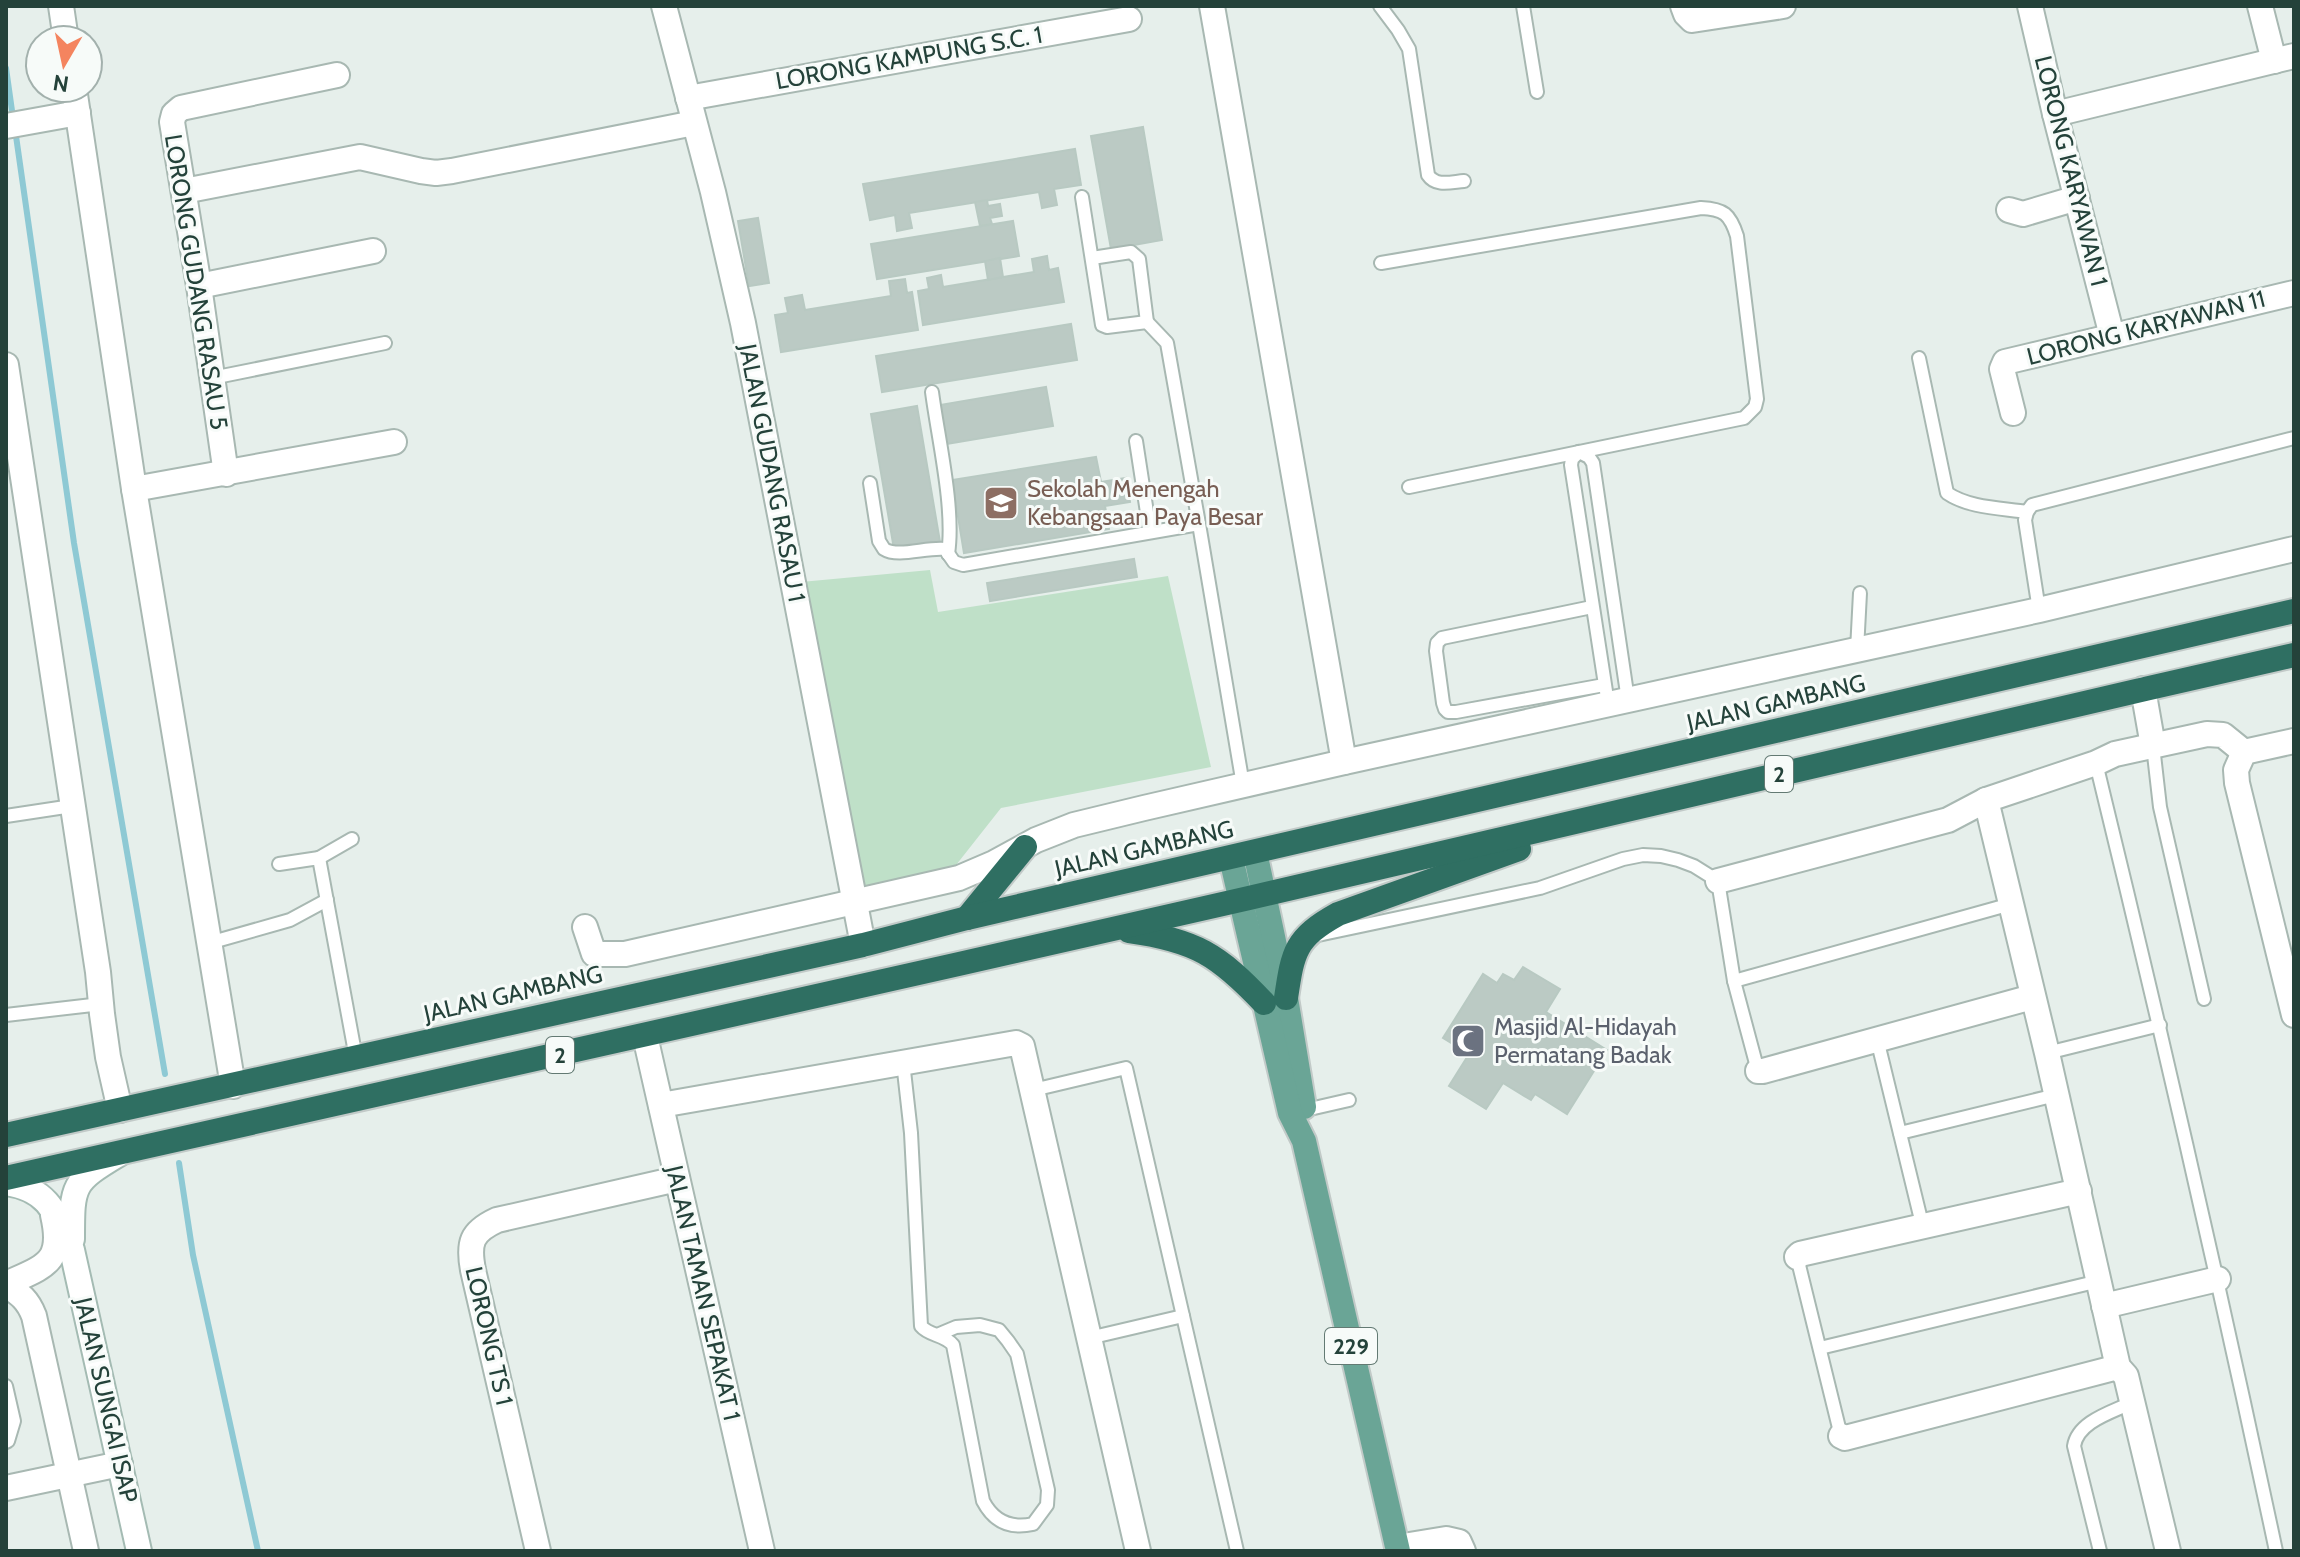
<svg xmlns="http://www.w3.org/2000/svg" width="2300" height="1557" viewBox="0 0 2300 1557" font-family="Cabin,sans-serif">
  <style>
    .green { fill: #bfe0c8 }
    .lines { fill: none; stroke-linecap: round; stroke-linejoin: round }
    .stream { stroke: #8ec9d4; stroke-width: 6 }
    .building { fill: #bbcac4; stroke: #b8c9c2; stroke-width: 2 }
    .lane-casing { stroke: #a8b8b2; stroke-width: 16 }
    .street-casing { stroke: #a8b8b2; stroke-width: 28 }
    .secondary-casing { stroke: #a4bbb3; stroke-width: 28 }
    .primary-casing { stroke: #c2cac8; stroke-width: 28 }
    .highway-casing { stroke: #c2cac8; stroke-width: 28 }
    .lane { stroke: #fff; stroke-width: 12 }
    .street { stroke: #fff; stroke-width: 24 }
    .secondary { stroke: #fff; stroke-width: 24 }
    .primary { stroke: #6aa596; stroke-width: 24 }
    .highway { stroke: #2f6f62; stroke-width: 24 }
    .labels { text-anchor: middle; stroke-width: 6; stroke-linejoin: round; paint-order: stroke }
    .shield { fill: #f7fbf9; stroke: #637a73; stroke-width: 2 }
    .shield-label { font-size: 22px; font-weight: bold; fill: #24423a }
    .street-label { font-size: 24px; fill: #24423a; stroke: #f7fbf9 }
    .education-label { font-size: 24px; fill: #785e54; stroke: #f7fbf9; text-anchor: start }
    .worship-label { font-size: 24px; fill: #5b616d; stroke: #f7fbf9; text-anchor: start }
  </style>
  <rect width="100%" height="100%" fill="#e6efeb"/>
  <path class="green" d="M930 570 938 612 1168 576 1211 767 1001 808 949 874 859 888 801 582Z"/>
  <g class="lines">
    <g class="stream">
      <path d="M6 68 13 118"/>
      <path d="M15 129 74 543 165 1074"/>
      <path d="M179 1163 193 1255 258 1551"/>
    </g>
  </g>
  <g class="building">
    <path d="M1143 127 1162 240 1111 249 1091 136Z"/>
    <path d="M1075 149 1081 185 1054 189 1057 205 1042 208 1039 192 909 213 912 228 897 231 895 215 870 220 863 184Z"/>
    <path d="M987 200 988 206 1000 204 1002 216 990 218 992 224 980 226 975 202Z"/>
    <path d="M758 218 769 283 749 286 738 221Z"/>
    <path d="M1013 221 1019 256 877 279 871 244Z"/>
    <path d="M1047 256 1049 270 1058 268 1064 302 923 325 918 291 929 289 927 278 941 275 943 287 1034 272 1032 259Z"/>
    <path d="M1000 258 1003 277 988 280 985 261Z"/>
    <path d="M905 279 907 293 912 292 918 330 781 352 775 315 788 313 785 298 802 295 805 310 891 296 889 281Z"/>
    <path d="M1071 324 1077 360 882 392 876 356Z"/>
    <path d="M1046 387 1053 426 946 444 940 405Z"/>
    <path d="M917 406 940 542 894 549 871 414Z"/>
    <path d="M1096 457 1101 482 1126 478 1130 502 1105 506 1109 529 964 553 952 480Z"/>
    <path d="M1134 559 1137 577 990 601 987 583Z"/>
    <path d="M1523 967 1560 989 1546 1012 1607 1050 1567 1114 1535 1094 1531 1100 1503 1083 1486 1109 1449 1086 1469 1054 1443 1038 1483 974 1497 983 1503 974 1514 980Z"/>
  </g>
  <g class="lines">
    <g class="lane-casing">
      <g id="lane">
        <path d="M1380 6 1398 30 1409 49 1428 175C1436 187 1451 182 1464 181"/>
        <path d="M1523 6 1537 92"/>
        <path d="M1082 197 1102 325 1107 327 1147 322 1167 343 1199 524 1243 785"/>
        <path d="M1092 258 1131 252 1139 259 1147 322"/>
        <path d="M1381 263 1701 208C1724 209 1730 214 1737 236L1757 399 1755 407 1744 418 1409 487"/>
        <path d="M1919 358 1947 493C1969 508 2001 508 2027 512"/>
        <path d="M212 378 385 343"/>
        <path d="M932 392C938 438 955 509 948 554"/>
        <path d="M1136 441 1150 532"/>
        <path d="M870 483 879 541 884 549C898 558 926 547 945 549L954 562 963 565 1199 524"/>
        <path d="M1592 607 1442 638 1437 643 1436 651 1443 703 1445 709 1448 712H1456L1604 685"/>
        <path d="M2039 610 2025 520 2027 512 2032 505 2294 438"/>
        <path d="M1857 650 1860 593"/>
        <path d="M1608 704 1571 465 1572 459 1579 452 1589 457 1593 463 1628 700"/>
        <path d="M2153 746 2160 807 2204 999"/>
        <path d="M2096 763C2160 1025 2220 1287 2276 1551"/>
        <path d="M6 816 72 806"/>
        <path d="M319 858 352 839"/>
        <path d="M279 864 319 858 356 1058"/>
        <path d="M1318 935 1540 888 1623 859 1643 855 1661 856 1678 860 1694 866 1718 881 1734 981 1758 1071"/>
        <path d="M209 943 290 920 327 900"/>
        <path d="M1734 981 2011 904"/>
        <path d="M6 1015 101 1004"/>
        <path d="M1877 1039 1923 1228"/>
        <path d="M2047 1053 2160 1025"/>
        <path d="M903 1062 911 1133 921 1326C929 1336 944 1334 953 1345L983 1501C994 1522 1011 1529 1033 1524L1047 1505 1048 1490 1017 1354 1008 1341 999 1330 980 1325 956 1327 937 1335"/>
        <path d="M1033 1090 1126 1068 1237 1551"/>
        <path d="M1301 1111 1349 1100"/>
        <path d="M1900 1133 2056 1095"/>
        <path d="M1797 1257 1841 1436"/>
        <path d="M1089 1338 1183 1316"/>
        <path d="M1820 1348 2099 1281"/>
        <path d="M6 1386 14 1421 8 1441 6 1442"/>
        <path d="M2100 1551 2074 1446C2078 1421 2113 1412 2133 1402"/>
      </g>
    </g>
    <g class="street-casing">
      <g id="street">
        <path d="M61 6 66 40"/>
        <path d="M664 6 713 192 743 323 863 945"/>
        <path d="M1212 6 1344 762"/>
        <path d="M1683 6 1686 14 1692 20 1783 6"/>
        <path d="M2030 6 2055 114 2112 336"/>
        <path d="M2260 6 2274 61"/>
        <path d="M74 88 134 489 233 1086"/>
        <path d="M688 98 1129 19"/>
        <path d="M2055 114 2294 56"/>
        <path d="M6 126 78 113"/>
        <path d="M184 191 360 157 421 171 436 173 452 171 694 123"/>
        <path d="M2009 210 2023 214 2077 198"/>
        <path d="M199 286 373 251"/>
        <path d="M6 365 98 972 102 1014 108 1057 120 1110"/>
        <path d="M2013 413 2002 369 2005 362 2294 293"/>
        <path d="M226 474 199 286 172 122 174 114 181 108 337 75"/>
        <path d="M134 489 394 442"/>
        <path d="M2143 689 2153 746"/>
        <path d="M2294 741 2244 752 2236 770 2237 783 2294 1015"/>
        <path d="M1986 800 2047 1053 2118 1367 2126 1376 2168 1551"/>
        <path d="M1718 881 1948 820 1986 800 2096 763 2115 754 2207 734 2223 735 2244 752"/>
        <path d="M585 927 594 954H625L959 878 994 863 1036 840 1074 825 1144 808 1344 762 2039 610 2294 549"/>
        <path d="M645 1036 762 1551"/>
        <path d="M1758 1071H1763L2032 997"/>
        <path d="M661 1105 1016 1043 1022 1046 1138 1551"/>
        <path d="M1797 1257 1800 1254 2079 1191"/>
        <path d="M6 1284C45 1266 64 1263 53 1215"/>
        <path d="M6 1285C20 1294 28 1300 34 1316L86 1551"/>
        <path d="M2104 1306 2218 1279"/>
        <path d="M1841 1436 1845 1438 2118 1367"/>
        <path d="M6 1488 120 1464"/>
        <path d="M1397 1547 1446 1539 1459 1542 1463 1551"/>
        <path d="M538 1551 473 1270C468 1243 471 1232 497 1220L677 1179"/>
      </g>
    </g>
    <g class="secondary-casing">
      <g id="secondary">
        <path d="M6 1183C49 1189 56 1214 72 1250L139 1551"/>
        <path d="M72 1239C72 1185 72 1182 119 1154"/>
      </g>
    </g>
    <g class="primary-casing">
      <g id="primary">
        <path d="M1255 852 1286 998 1304 1107"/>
        <path d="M1231 858 1290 1113 1304 1141 1398 1551"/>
      </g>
    </g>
    <g class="highway-casing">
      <g id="highway">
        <path d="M967 918 1025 847"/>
        <path d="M1129 931C1195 940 1219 955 1264 1003"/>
        <path d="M1286 998C1293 951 1295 938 1338 914L1519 849"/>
        <path d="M6 1135 863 945 967 918 2294 611"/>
        <path d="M6 1178C420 1084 835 993 1249 898 1597 818 1945 734 2294 655"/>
      </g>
    </g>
    <use href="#lane" class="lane"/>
    <use href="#street" class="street"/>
    <use href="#secondary" class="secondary"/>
    <use href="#primary" class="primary"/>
    <use href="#highway" class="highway"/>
  </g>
  <defs>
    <g id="school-square" transform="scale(1.8)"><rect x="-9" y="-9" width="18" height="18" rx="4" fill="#8d6e63" stroke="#f7fbf9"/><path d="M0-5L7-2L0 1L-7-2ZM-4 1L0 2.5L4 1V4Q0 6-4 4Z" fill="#fff"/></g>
    <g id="mosque-square" transform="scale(1.8)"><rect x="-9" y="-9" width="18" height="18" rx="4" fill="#6b7280" stroke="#f7fbf9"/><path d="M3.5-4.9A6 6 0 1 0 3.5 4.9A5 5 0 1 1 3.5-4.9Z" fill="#fff"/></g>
  </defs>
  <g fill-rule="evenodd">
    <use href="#school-square" x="1001" y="503"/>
    <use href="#mosque-square" x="1468" y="1041"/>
  </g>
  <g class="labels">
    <g class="shield">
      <rect x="1765" y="756" width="28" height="36" rx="6"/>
      <rect x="546" y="1037" width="28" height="36" rx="6"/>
      <rect x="1325" y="1328" width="52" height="36" rx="6"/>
    </g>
    <g class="shield-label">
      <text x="1779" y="782">2</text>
      <text x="560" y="1063">2</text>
      <text x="1351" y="1354">229</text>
    </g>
    <g class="street-label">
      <text transform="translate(909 58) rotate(-10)" y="8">LORONG KAMPUNG S.C. 1</text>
      <text transform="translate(2071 171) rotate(76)" y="8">LORONG KARYAWAN 1</text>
      <text transform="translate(196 282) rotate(81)" y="8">LORONG GUDANG RASAU 5</text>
      <text transform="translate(2146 328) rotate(-14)" y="8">LORONG KARYAWAN 11</text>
      <text transform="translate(772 473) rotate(79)" y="8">JALAN GUDANG RASAU 1</text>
      <text transform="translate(1776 703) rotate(-13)" y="8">JALAN GAMBANG</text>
      <text transform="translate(1144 849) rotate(-13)" y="8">JALAN GAMBANG</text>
      <text transform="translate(513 994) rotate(-13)" y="8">JALAN GAMBANG</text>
      <text transform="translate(703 1293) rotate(77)" y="8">JALAN TAMAN SEPAKAT 1</text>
      <text transform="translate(489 1336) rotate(77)" y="8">LORONG TS 1</text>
      <text transform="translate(106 1400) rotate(77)" y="8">JALAN SUNGAI ISAP</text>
    </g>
    <g class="education-label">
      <text x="1027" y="497">Sekolah Menengah<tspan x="1027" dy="28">Kebangsaan Paya Besar</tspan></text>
    </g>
    <g class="worship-label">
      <text x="1494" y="1035">Masjid Al-Hidayah<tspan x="1494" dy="28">Permatang Badak</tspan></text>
    </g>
  </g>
  <rect width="2300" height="1557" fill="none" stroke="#24423a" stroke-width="16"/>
  <g transform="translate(64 64) rotate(189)"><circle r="38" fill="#f7fbf9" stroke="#a3b1ad" stroke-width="2"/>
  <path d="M0-6L14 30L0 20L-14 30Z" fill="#f4845f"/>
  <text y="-12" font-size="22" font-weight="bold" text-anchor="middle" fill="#24423a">N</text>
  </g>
</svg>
